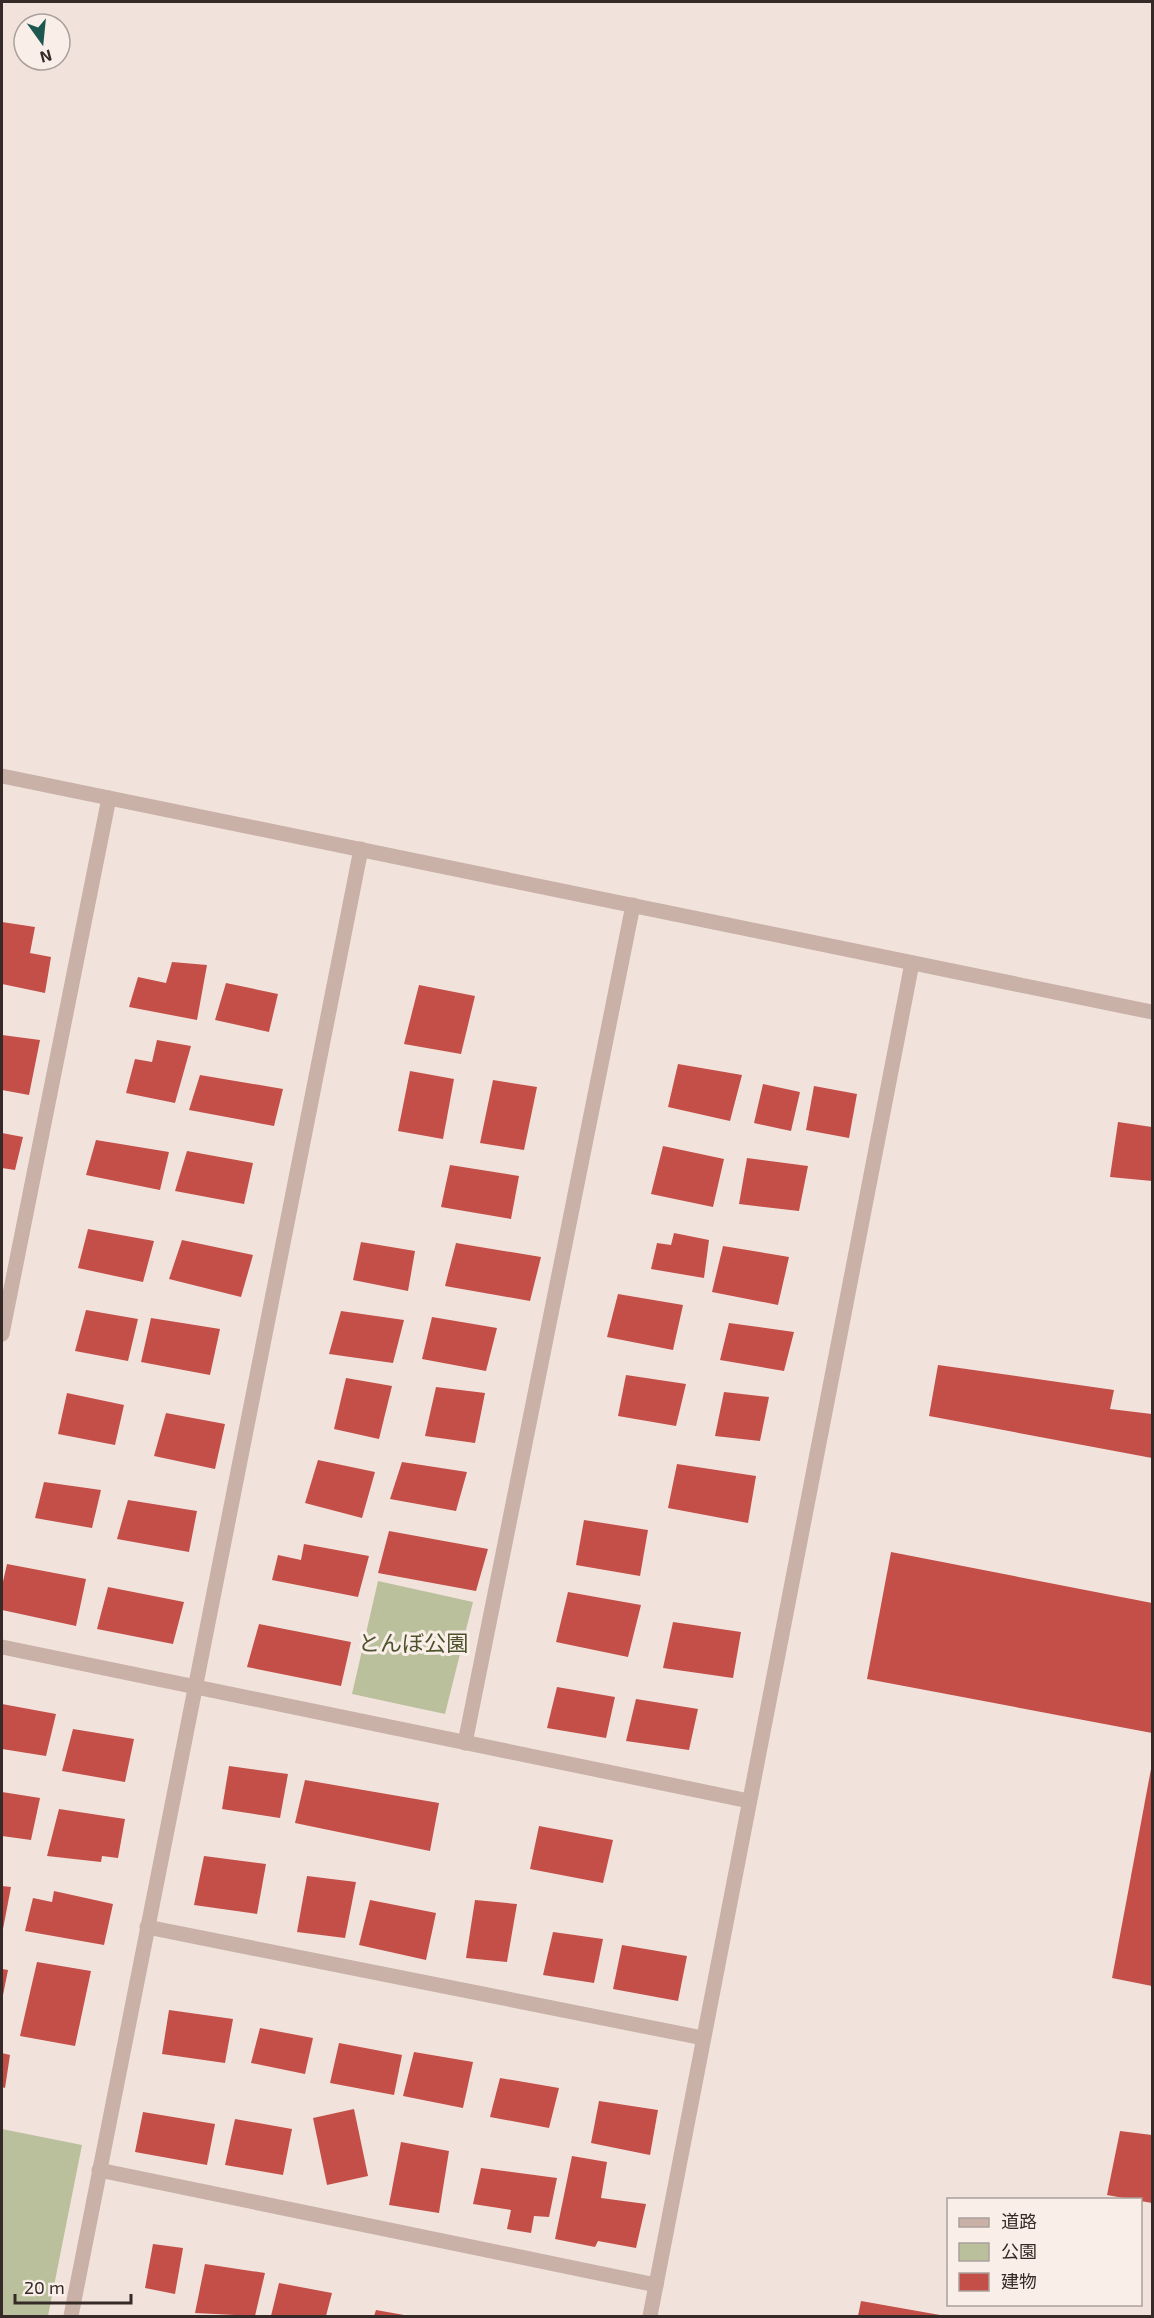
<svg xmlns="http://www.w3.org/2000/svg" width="1154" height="2318" viewBox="0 0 1154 2318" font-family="'Exo 2','Noto Sans JP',sans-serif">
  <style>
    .green { fill: #bbc09c }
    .building { fill: #c34f48 }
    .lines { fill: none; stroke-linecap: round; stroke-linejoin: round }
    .minor { stroke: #c9b1a8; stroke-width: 15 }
    .tertiary { stroke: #c9b1a8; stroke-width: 15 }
    .labels { text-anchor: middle; stroke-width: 6; stroke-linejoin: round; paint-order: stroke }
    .park-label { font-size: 22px; fill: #4d542c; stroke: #f9eee8 }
  </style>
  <rect width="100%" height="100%" fill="#f1e3dc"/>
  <g class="green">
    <path d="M378 1581 473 1602 445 1714 352 1694Z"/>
    <path d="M2 2129 82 2145 48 2316H2Z"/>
  </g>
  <g class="building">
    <path d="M2 922 35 927 30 953 51 957 45 993 2 984Z"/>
    <path d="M172 962 207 965 197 1020 129 1007 138 977 166 983Z"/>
    <path d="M226 983 278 994 269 1032 215 1020Z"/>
    <path d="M419 985 475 996 461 1054 404 1044Z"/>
    <path d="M2 1035 40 1040 29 1095 2 1090Z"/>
    <path d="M157 1040 191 1046 175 1103 126 1093 135 1059 152 1062Z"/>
    <path d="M678 1064 742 1075 730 1121 668 1107Z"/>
    <path d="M410 1071 454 1079 443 1139 398 1131Z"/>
    <path d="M200 1075 283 1089 274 1126 189 1110Z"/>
    <path d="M493 1080 537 1087 524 1150 480 1143Z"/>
    <path d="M763 1084 800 1092 791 1131 754 1123Z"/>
    <path d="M814 1086 857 1094 849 1138 806 1130Z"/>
    <path d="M1118 1122 1152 1127V1181L1110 1177Z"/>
    <path d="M2 1133 23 1137 15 1170 2 1168Z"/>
    <path d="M96 1140 169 1152 160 1190 86 1175Z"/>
    <path d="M663 1146 724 1159 713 1207 651 1194Z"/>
    <path d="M187 1151 253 1163 244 1204 175 1191Z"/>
    <path d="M747 1158 808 1166 799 1211 739 1204Z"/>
    <path d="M450 1165 519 1176 511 1219 441 1207Z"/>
    <path d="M88 1229 154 1241 143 1282 78 1268Z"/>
    <path d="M674 1233 709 1240 704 1278 651 1269 657 1243 671 1245Z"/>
    <path d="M182 1240 253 1255 241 1297 169 1279Z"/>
    <path d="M361 1242 415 1251 408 1291 353 1280Z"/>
    <path d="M456 1243 541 1257 530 1301 445 1286Z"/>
    <path d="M723 1246 789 1257 778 1305 712 1292Z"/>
    <path d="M618 1294 683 1305 673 1350 607 1337Z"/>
    <path d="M86 1310 138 1319 128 1361 75 1351Z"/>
    <path d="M341 1311 404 1320 393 1363 329 1354Z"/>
    <path d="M432 1317 497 1328 486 1371 422 1359Z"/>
    <path d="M151 1318 220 1329 210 1375 141 1362Z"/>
    <path d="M729 1323 794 1332 784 1371 720 1360Z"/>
    <path d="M938 1365 1114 1390 1110 1409 1152 1414V1458L929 1416Z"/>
    <path d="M626 1375 686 1384 676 1426 618 1416Z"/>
    <path d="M346 1378 392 1386 379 1439 334 1429Z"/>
    <path d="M436 1387 485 1393 475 1443 425 1436Z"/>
    <path d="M724 1392 769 1397 760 1441 715 1436Z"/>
    <path d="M67 1393 124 1405 115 1445 58 1434Z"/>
    <path d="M166 1413 225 1424 215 1469 154 1456Z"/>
    <path d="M318 1460 375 1472 362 1518 305 1503Z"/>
    <path d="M402 1462 467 1472 456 1511 390 1499Z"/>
    <path d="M677 1464 756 1476 748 1523 668 1508Z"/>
    <path d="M44 1482 101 1490 92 1528 35 1518Z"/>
    <path d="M128 1500 197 1511 189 1552 117 1539Z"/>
    <path d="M584 1520 648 1530 640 1576 576 1565Z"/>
    <path d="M389 1531 488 1549 476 1591 378 1573Z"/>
    <path d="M304 1544 369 1556 358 1597 272 1580 278 1555 301 1560Z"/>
    <path d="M891 1552 1152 1603V1733L867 1679Z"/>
    <path d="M7 1564 86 1579 76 1626 2 1610V1586Z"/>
    <path d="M108 1587 184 1602 173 1644 97 1629Z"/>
    <path d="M568 1592 641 1605 628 1657 556 1642Z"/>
    <path d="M673 1622 741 1632 733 1678 663 1668Z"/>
    <path d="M259 1624 351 1642 341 1686 247 1667Z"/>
    <path d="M557 1687 615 1697 606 1738 547 1728Z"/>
    <path d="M636 1699 698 1709 689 1750 626 1741Z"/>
    <path d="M2 1704 56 1714 46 1756 2 1749Z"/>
    <path d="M73 1729 134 1739 125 1782 62 1771Z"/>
    <path d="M229 1766 288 1774 280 1818 222 1809Z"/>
    <path d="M1151 1769H1152V1986L1112 1978Z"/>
    <path d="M305 1780 439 1803 430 1851 295 1823Z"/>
    <path d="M2 1792 40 1798 31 1840 2 1836Z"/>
    <path d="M59 1809 125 1819 118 1858 102 1856 101 1862 47 1856Z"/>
    <path d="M539 1826 613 1840 603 1883 530 1869Z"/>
    <path d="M204 1856 266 1864 257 1914 194 1905Z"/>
    <path d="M307 1876 356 1882 345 1938 297 1932Z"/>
    <path d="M2 1886 11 1887 3 1929H2Z"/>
    <path d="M54 1891 113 1904 104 1945 25 1931 33 1898 52 1902Z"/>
    <path d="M370 1900 436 1913 426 1960 359 1945Z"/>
    <path d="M475 1900 517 1904 507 1962 466 1958Z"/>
    <path d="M553 1932 603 1939 594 1983 543 1975Z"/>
    <path d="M622 1945 687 1956 678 2001 613 1989Z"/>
    <path d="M37 1962 91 1971 75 2046 20 2036Z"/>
    <path d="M2 1969 8 1970 3 1995H2Z"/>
    <path d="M169 2010 233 2019 225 2063 162 2054Z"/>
    <path d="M260 2028 313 2038 305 2074 251 2063Z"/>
    <path d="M339 2043 402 2055 394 2095 330 2083Z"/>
    <path d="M414 2052 473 2062 463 2108 403 2096Z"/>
    <path d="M2 2053 10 2055 5 2088 2 2087Z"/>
    <path d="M500 2078 559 2088 549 2128 490 2117Z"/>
    <path d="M599 2101 658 2110 650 2155 591 2143Z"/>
    <path d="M354 2109 368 2176 327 2185 313 2118Z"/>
    <path d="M143 2112 215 2124 207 2165 135 2152Z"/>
    <path d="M235 2119 292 2129 283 2175 225 2165Z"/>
    <path d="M1120 2131 1152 2135V2203L1107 2195Z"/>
    <path d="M401 2142 449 2151 439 2213 389 2205Z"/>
    <path d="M572 2156 607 2162 601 2198 646 2204 636 2248 598 2241 595 2247 555 2239Z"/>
    <path d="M481 2168 557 2178 549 2217 534 2216 531 2233 507 2229 511 2210 473 2204Z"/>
    <path d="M153 2244 183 2248 175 2294 145 2288Z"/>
    <path d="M205 2264 265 2273 255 2316 195 2313Z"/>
    <path d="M279 2283 332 2293 326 2316H271Z"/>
    <path d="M861 2301 940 2315V2316H858Z"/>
    <path d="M376 2310 404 2315V2316H374Z"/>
  </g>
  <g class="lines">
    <g class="minor">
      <path d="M2 1334 109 798"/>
      <path d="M2 1647 749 1801"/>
      <path d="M465 1743 633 905"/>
      <path d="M147 1927 703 2038"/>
      <path d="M99 2170 656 2285"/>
      <path d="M71 2316 361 849"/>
    </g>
    <g class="tertiary">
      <path d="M2 776 1152 1012"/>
      <path d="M650 2316 912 963"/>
    </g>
  </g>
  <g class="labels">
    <g class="park-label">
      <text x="413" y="1651">とんぼ公園</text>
    </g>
  </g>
  <rect width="1154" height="2318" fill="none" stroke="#362a28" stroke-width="6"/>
  <rect x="947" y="2198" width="195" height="108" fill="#f9eee8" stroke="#aba09b" stroke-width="1.5"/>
  <rect x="959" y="2218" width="30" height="9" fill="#c9b1a8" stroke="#aba09b" stroke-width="1.5"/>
  <text x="1001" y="2228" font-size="18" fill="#362a28">道路</text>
  <rect x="959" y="2243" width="30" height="18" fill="#bbc09c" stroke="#aba09b" stroke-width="1.5"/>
  <text x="1001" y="2258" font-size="18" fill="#362a28">公園</text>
  <rect x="959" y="2273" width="30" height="18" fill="#c34f48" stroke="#aba09b" stroke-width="1.5"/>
  <text x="1001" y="2288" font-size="18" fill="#362a28">建物</text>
  <g transform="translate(42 42) rotate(165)"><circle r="28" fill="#f9eee8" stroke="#aba09b" stroke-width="1.5"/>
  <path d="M0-4.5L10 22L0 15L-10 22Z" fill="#1e5750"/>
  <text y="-9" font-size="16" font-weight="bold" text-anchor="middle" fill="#362a28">N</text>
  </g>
  <path d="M15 2294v9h116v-9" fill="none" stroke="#362a28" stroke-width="3"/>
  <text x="24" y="2294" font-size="18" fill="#362a28" stroke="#f9eee8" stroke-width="4.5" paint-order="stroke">20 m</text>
</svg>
